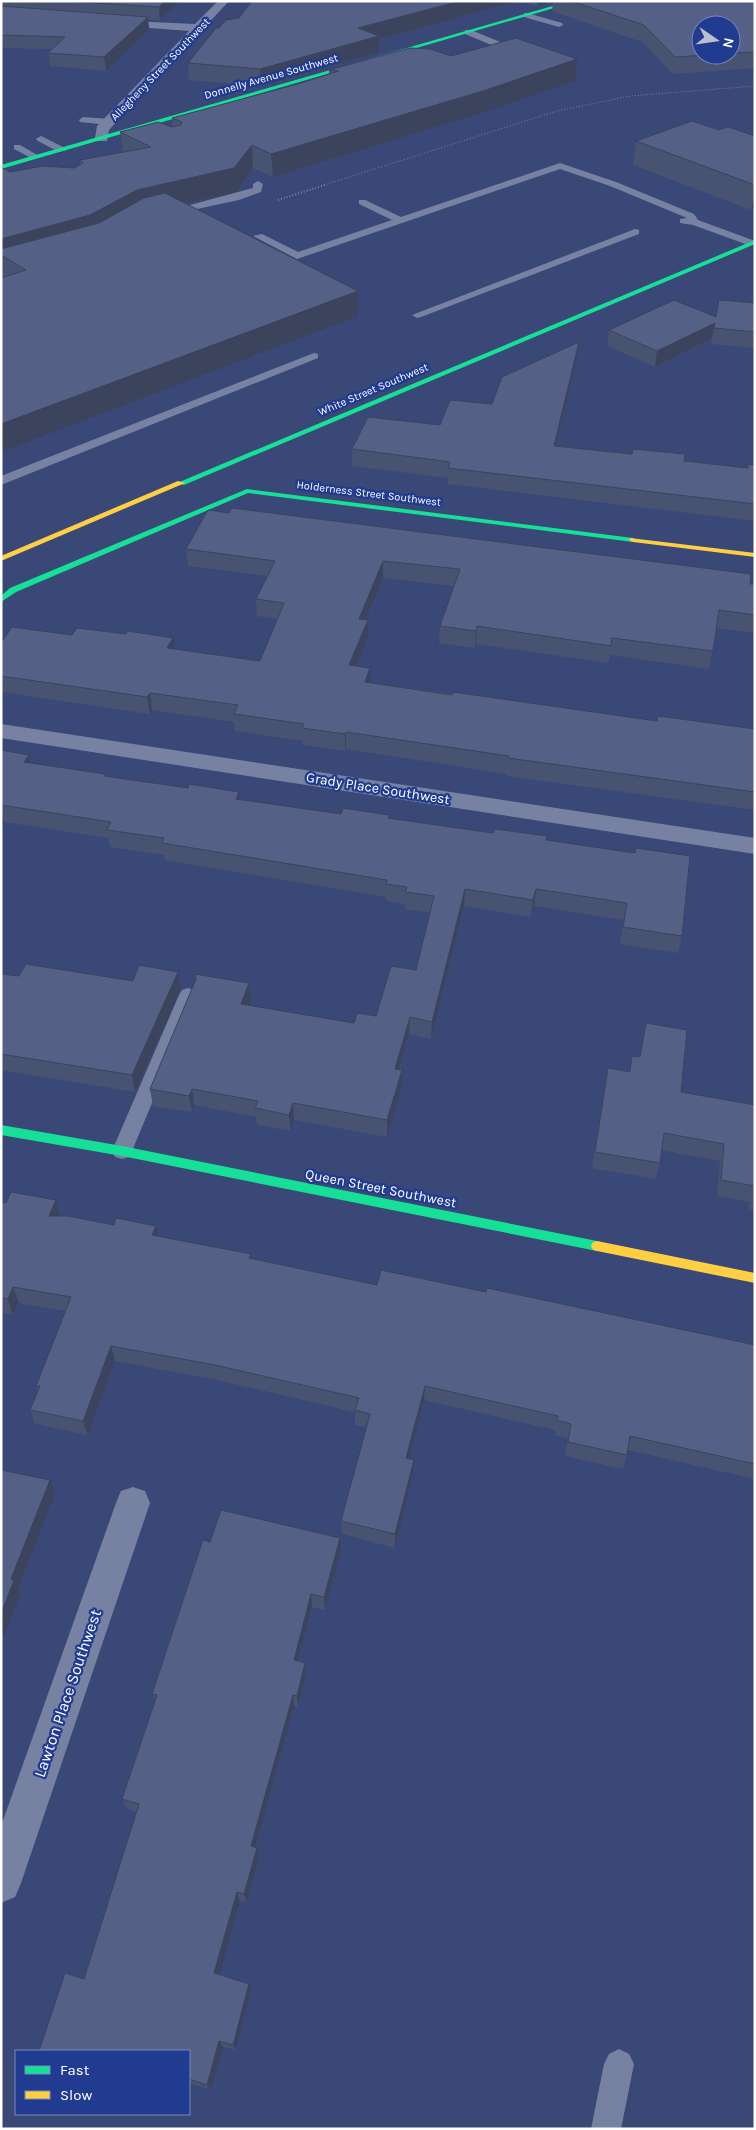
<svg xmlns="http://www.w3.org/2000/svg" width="756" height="2130" viewBox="0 0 756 2130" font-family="Karla,sans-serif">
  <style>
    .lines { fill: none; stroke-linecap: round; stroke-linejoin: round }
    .path-far1 { stroke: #7782a2; stroke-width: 1; stroke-dasharray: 1 2; stroke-linecap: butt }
    .path { stroke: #7782a2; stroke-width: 2; stroke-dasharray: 1 2; stroke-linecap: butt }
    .lane { fill: #7782a2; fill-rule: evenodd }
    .street { fill: #7782a2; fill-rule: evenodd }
    .fast { fill: #16e098; fill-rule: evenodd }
    .slow { fill: #ffcf43; fill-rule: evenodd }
    .wall { fill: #485372; fill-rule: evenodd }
    .shaded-wall { fill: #3b435d }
    .building { fill: #546085; stroke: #3b435d }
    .labels { text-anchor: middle; stroke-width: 4.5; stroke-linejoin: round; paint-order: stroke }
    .far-street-label { font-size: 11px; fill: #fff; stroke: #213b90 }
    .street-label { font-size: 14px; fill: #fff; stroke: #213b90 }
    .near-street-label { font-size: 16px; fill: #fff; stroke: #213b90 }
  </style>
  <rect width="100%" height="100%" fill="#3a4877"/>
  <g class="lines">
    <path class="path-far1" d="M321 186 557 111 630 96 755 86"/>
    <path class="path" d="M278 200 325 185"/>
    <g class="lane">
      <path d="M527 13 562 23 563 25 559 27 524 17V13Z"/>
      <path d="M465 30H471L505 44 511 50 498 57H492V53L501 49 465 34Z"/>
      <path d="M83 117 109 119 113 122 109 125 80 122 79 120Z"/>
      <path d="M41 136 65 148 67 150 59 152 38 141 36 139Z"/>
      <path d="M14 145H20L41 157 33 159 14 149Z"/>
      <path d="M560 163 616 182 694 214 698 220 755 241V245H748L693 225 680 223V219L687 218 610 186 560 169 297 259 253 236 262 234 298 252 392 220 359 204V200H365L401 217Z"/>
      <path d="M258 181 263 184 261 192 239 200 169 215 164 212 253 188V184Z"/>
      <path d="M635 229 639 230V234L421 317 417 318 412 315Z"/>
      <path d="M314 353 318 354V358L1 485V476Z"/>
      <path d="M188 988 194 990 197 995 132 1151 129 1157 122 1159 115 1157 112 1151 179 995 182 990Z"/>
      <path d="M619 2049 629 2054 634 2064 621 2129H591L604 2064 609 2054Z"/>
    </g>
    <g class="street">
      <path d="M218 1H229L109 130 107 141H97L95 138 97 126 189 31 110 25 106 24V20L195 24Z"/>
      <path d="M1 724 755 838V854L1 738Z"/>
      <path d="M133 1487 145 1491 150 1503 21 1883 15 1897 1 1903V1826L116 1503 121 1491Z"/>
    </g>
    <g class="fast">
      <path d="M570 1H578L1 169V165Z"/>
      <path d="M755 240V244L184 485 177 483Z"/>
      <path d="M247 489 633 538 637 540 633 542 248 493 16 592 1 602V596L10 588Z"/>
      <path d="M1 1125 122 1146 597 1241 601 1242 603 1246 601 1250 597 1251 122 1156 1 1135Z"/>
    </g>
    <g class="slow">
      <path d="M178 481 185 483 1 561V556Z"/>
      <path d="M630 538 755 553V557L633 542 629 540Z"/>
      <path d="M597 1241 755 1273V1283L597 1251 593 1250 591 1246 593 1242Z"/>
    </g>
  </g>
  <g class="wall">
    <path d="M1 1H180L160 20 148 19 149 30 106 71 50 66 48 53 52 49 1 48Z"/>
    <path d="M252 1H519L379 39V52L261 86 189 80 188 63 219 28 239 18Z"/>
    <path d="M522 1H755V68L673 74 642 42 552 11 553 2 537 6ZM731 25V55H701Z"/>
    <path d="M451 56 575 81 485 112 273 177 253 168 236 192 185 204 358 291V316L1 277V167L10 172 74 168 80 164V160L123 152 120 132 173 127 172 118 301 83 329 74V70Z"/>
    <path d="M719 130 755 136V209L751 210 633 165 636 141Z"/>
    <path d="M755 303V348L711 344 712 338 655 367 607 346 609 330 716 317Z"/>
    <path d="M577 358 556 446 748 468 755 465V521L448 484V478L352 466V449L440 425 492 404Z"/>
    <path d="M186 549 755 584V633L716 628 709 669 610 655 608 663 476 644 475 648 439 643 440 626 454 586 383 578 366 620 368 637 356 666 370 683 657 721 755 729V810L507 776V774L346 749 345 751 303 745V741L235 731 234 722 152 710 150 714 1 692V643L174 649 260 661 277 619 257 616 256 599 267 576 188 566Z"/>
    <path d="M1 750 29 755 31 763 105 774 106 776 240 800 341 814 389 818 493 833 547 840 682 936 678 953 620 944 624 920 534 906 531 917 464 906 431 1039 409 1034 400 1069 402 1086 387 1137 294 1120 291 1131 257 1125 256 1117 194 1105 192 1112 153 1106 150 1089 196 981 195 974 249 983 251 1000 249 1005 354 1023 376 1016 416 970 430 913 405 909V904L386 901V897L165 860 164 855 110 847 109 838 4 822 1 826Z"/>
    <path d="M178 972 181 989 135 1092 1 1070V974L19 976 133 981Z"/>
    <path d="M646 1023 681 1092 755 1105V1210L749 1209 750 1202 717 1196 720 1161 661 1150 660 1163 656 1179 592 1168 608 1068 629 1072 632 1056 640 1057Z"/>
    <path d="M56 1200 60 1216 158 1236 251 1258 377 1285 486 1292 755 1345V1479L628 1450 623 1469 565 1456 568 1438 555 1435V1430L424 1400 409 1459 414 1460 413 1474 395 1548 342 1534 341 1521 367 1427 355 1425V1412L217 1380 115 1361 88 1435 35 1424 30 1410 38 1390 36 1386 66 1311 19 1303 13 1315 1 1312V1202L6 1203Z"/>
    <path d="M210 1542 341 1551 325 1610 312 1607 298 1661 306 1675 298 1707 294 1706 255 1847 257 1848 259 1857 247 1902 240 1901 219 1975 251 1990 236 2050 223 2047 211 2090 189 2083V2051L137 1812 127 1809 122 1799 155 1701 152 1694Z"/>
  </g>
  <g class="shaded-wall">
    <path d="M165 1H180L160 20 159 7Z"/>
    <path d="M460 1H519L379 39V52L261 86 260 69 358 28Z"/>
    <path d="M538 1H553V2L537 6Z"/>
    <path d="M148 17 149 30 106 71 104 57Z"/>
    <path d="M577 59 575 81 485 112 273 177 271 154Z"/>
    <path d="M252 145 253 168 236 192 140 214 1 255V239L137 190Z"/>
    <path d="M755 191V209L751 210Z"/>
    <path d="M358 291V316L1 452V424Z"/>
    <path d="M715 323 712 338 655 367 657 351Z"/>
    <path d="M579 342 577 358 552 462 554 446Z"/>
    <path d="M383 561V578L359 636V619Z"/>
    <path d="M368 620V637L350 682 349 665Z"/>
    <path d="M477 626 476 644 475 648 476 631Z"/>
    <path d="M173 638 175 655 167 648Z"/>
    <path d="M370 668 371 685 365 682Z"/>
    <path d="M150 693 152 710 150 714 147 697Z"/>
    <path d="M346 732V749L345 751V734Z"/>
    <path d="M29 755 33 772 24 762Z"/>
    <path d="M239 792 241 809 236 799Z"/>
    <path d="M1 810 4 822 1 826Z"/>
    <path d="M465 889 464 906 431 1039 432 1022Z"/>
    <path d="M536 889 534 906 531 917 533 900Z"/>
    <path d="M178 972 181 989 135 1092 132 1075Z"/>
    <path d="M249 983 251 1000 243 1021 241 1004Z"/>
    <path d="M410 1017 409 1034 395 1085V1069Z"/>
    <path d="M402 1070V1086L387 1137V1120Z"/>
    <path d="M192 1089 194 1105 192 1112 189 1096Z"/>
    <path d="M293 1103 294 1120 291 1131 289 1115Z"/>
    <path d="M56 1200 60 1216H49Z"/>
    <path d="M156 1226 159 1242 152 1235Z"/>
    <path d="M13 1287 19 1303 13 1315 8 1299Z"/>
    <path d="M111 1346 115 1361 88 1435 83 1421Z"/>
    <path d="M425 1386 424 1400 406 1472V1458Z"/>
    <path d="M414 1460 413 1474 395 1548V1534Z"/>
    <path d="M50 1480 55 1494 18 1588 21 1593 3 1637 1 1633V1614L11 1579Z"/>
    <path d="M340 1538 341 1551 325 1610 324 1597Z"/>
    <path d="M311 1594 312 1607 295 1672 294 1660Z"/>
    <path d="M305 1663 306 1675 298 1707 297 1696Z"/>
    <path d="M293 1695 294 1706 253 1855 251 1846Z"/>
    <path d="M257 1848 259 1857 247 1902 244 1894Z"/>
    <path d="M237 1892 240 1901 218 1980 214 1973Z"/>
    <path d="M249 1984 251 1990 236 2050 233 2045Z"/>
    <path d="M219 2041 223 2047 211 2090 207 2085Z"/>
  </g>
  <g class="building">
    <path d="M65 1H165L159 7Z"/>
    <path d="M252 1H460L358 28 379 36 260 69 188 63 216 28H219L226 20 239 18Z"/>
    <path d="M571 1H755V52L731 53V25H701V55H707L675 57 644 25Z"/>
    <path d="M1 6 148 17 104 57 48 53 65 37 1 35Z"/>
    <path d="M516 38 577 59 486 90 271 154 252 145 234 168 137 190 90 215 1 239V167L10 172 43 166 74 168 83 163 80 160 151 147 120 132 158 122 172 127 181 125 182 122 172 118 301 83 339 71 329 70 410 48 430 49 451 56Z"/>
    <path d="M692 121 719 130 728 127 755 136V185L636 141Z"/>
    <path d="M165 193 358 291 1 424V278L26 270 1 255V249L99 223 144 198Z"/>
    <path d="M674 300 716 317 719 300 755 303V332L714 328 715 323 657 351 609 330Z"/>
    <path d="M579 342 554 446 632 454 633 449 685 454 684 461 748 468V464L755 465V504L448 468 450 462 352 449 368 417 440 425 450 400 492 404 502 377Z"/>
    <path d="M232 508 751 574 750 584H755V615L719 610 713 651 612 638 611 646 477 626 476 631 440 626 460 569 383 561 359 619 368 620 349 665 370 668 365 682 452 695 453 692 657 721 658 716 755 729V792L508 758 509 756 346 732 345 734 302 728 304 724 234 714 238 705 150 693 147 697 1 676V643L12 627 72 635 77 628 126 634 128 631 173 638 167 648 260 661 284 603 256 599 275 561 186 549 208 510 229 513Z"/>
    <path d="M1 750 29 755 24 762 105 774 104 776 188 788 189 784 239 792 236 799 341 814 343 808 389 815 388 818 493 833 495 829 547 836 546 840 635 853 636 848 690 856 682 936 623 927 627 903 536 889 533 900 465 889 432 1022 410 1017 395 1069 402 1070 387 1120 293 1103 289 1115 255 1108 258 1101 192 1089 189 1096 150 1089 196 979 195 974 249 983 241 1004 354 1023 357 1013 376 1016 391 966 416 970 434 896 405 892 407 887 386 884 387 880 162 843 164 838 107 830 111 822 1 805Z"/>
    <path d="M26 964 133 981 139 965 178 972 132 1075 1 1054V974L19 976Z"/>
    <path d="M646 1023 687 1030 681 1092 755 1105V1186L721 1180 724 1144 664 1133 660 1163 595 1152 608 1068 630 1072 632 1056 640 1057Z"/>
    <path d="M11 1192 56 1200 49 1216H68L114 1225 116 1218 156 1226 152 1235 251 1254 249 1258 377 1285 381 1270 486 1292 487 1288 755 1345V1464L630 1436 627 1455 568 1442 571 1424 557 1420 558 1416 425 1386 406 1458 414 1460 395 1534 341 1521 370 1414 355 1410 359 1398 215 1365 111 1346 83 1421 30 1410 40 1386H36L71 1297 13 1287 8 1299 1 1298V1202L6 1203Z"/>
    <path d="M1 1470 50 1480 11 1579 14 1580 1 1614Z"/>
    <path d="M221 1510 340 1538 324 1597 311 1594 294 1660 305 1663 297 1696 293 1695 251 1846 257 1848 244 1894 237 1892 214 1973 249 1984 233 2045 219 2041 207 2085 189 2079V2051H39L65 1973 84 1979 139 1804 122 1799 157 1695 152 1694 203 1540 210 1542Z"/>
  </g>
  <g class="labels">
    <g class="far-street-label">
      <text transform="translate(160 69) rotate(-46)" y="4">Allegheny Street Southwest</text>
      <text transform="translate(271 76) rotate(-16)" y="4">Donnelly Avenue Southwest</text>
      <text transform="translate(373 389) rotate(-23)" y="4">White Street Southwest</text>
      <text transform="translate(369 493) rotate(7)" y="4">Holderness Street Southwest</text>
    </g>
    <g class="street-label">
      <text transform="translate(378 788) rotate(9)" y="5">Grady Place Southwest</text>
      <text transform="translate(381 1188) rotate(11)" y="5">Queen Street Southwest</text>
    </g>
    <g class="near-street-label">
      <text transform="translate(67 1693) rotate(-71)" y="6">Lawton Place Southwest</text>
    </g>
  </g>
  <rect width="756" height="2130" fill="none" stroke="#ffffff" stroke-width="5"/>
  <rect x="15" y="2050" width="175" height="65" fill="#213b90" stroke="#7a89bc"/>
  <rect x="25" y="2066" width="25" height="8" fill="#16e098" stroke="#7a89bc"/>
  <text x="60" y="2075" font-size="15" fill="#ffffff">Fast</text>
  <rect x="25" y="2091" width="25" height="8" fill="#ffcf43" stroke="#7a89bc"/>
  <text x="60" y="2100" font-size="15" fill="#ffffff">Slow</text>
  <g transform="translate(716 40) rotate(103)"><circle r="24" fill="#213b90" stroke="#7a89bc"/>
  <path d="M0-4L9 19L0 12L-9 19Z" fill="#babfcf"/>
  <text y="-8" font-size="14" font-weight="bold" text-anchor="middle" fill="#ffffff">N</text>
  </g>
</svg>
